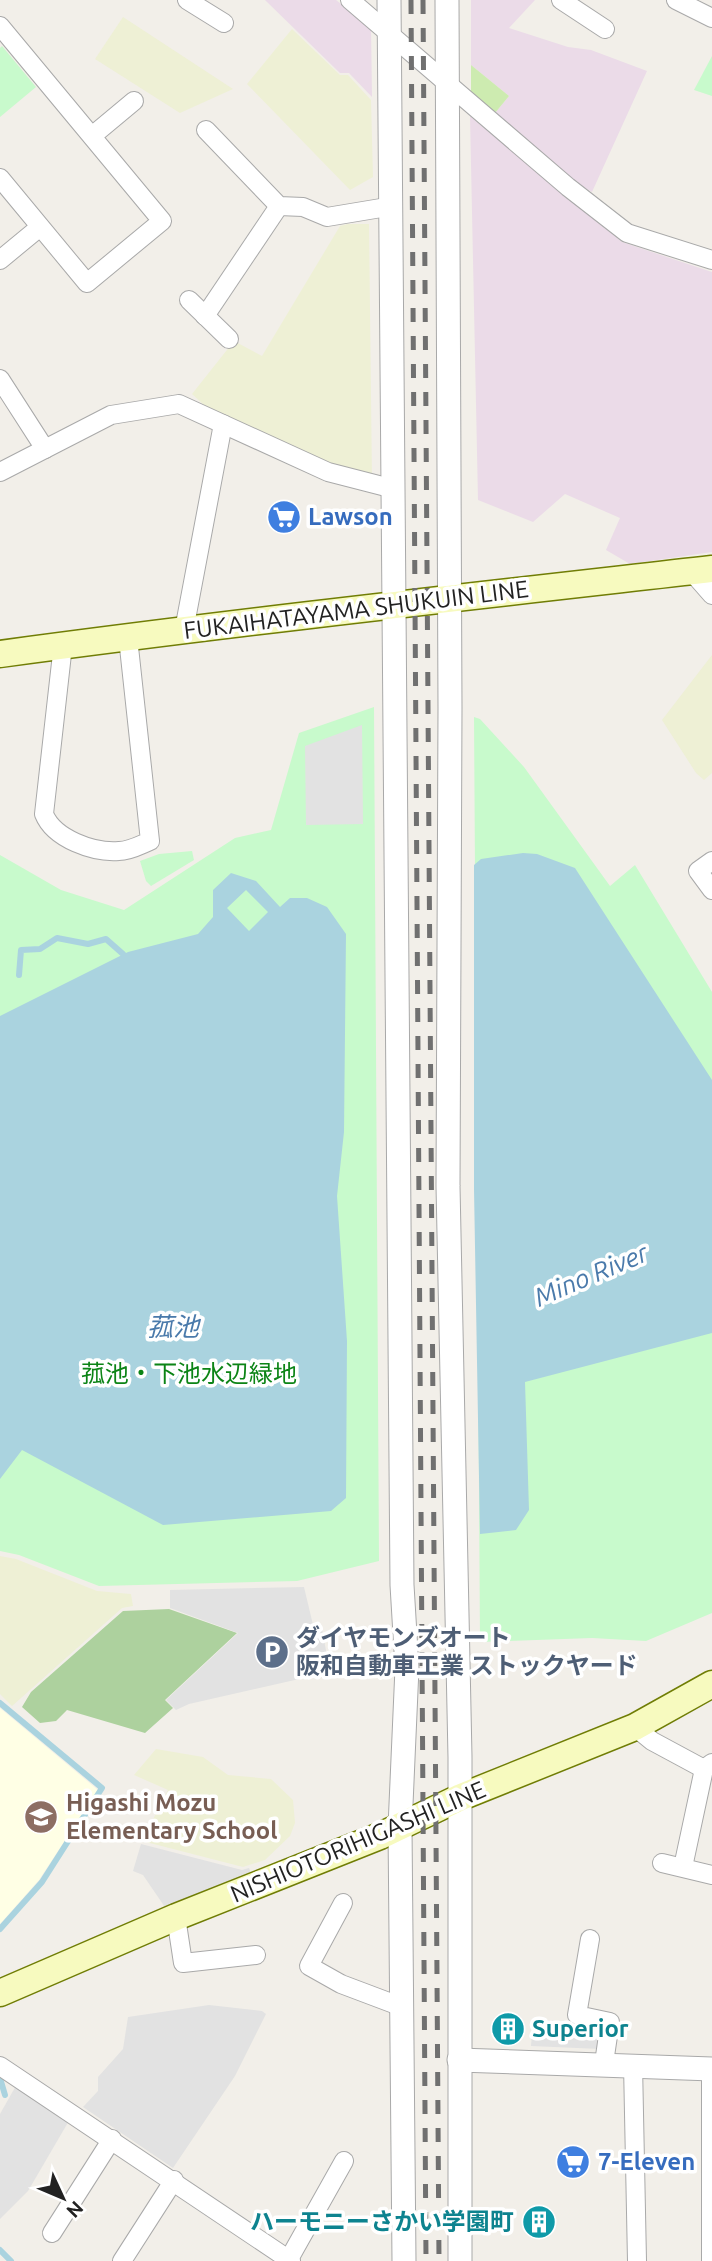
<svg xmlns="http://www.w3.org/2000/svg" width="712" height="2261" viewBox="0 0 712 2261" font-family="Ubuntu,'Noto Sans JP',sans-serif">
  <style>
    .industrial { fill: #ebdbe8 }
    .education { fill: #ffffe5 }
    .farmland { fill: #eef0d5 }
    .grass { fill: #cdebb0 }
    .forest { fill: #add19e }
    .park { fill: #c8facc }
    .parking { fill: #e2e2e2 }
    .water { fill: #aad3df; fill-rule: evenodd }
    .lines { fill: none; stroke-linecap: round; stroke-linejoin: round }
    .stream { stroke: #aad3df; stroke-width: 6 }
    .minor-casing { stroke: #a9a9a9; stroke-width: 20 }
    .tertiary-casing { stroke: #a9a9a9; stroke-width: 25 }
    .secondary-casing { stroke: #707d05; stroke-width: 29 }
    .minor { stroke: #fff; stroke-width: 18 }
    .tertiary { stroke: #fff; stroke-width: 23 }
    .secondary { stroke: #f7fabf; stroke-width: 26 }
    .rail { stroke: #707070; stroke-width: 5; stroke-dasharray: 14 14; stroke-linecap: butt }
    .labels { text-anchor: middle; stroke-width: 7; stroke-linejoin: round; paint-order: stroke }
    .shop-label { font-size: 24px; font-weight: bold; fill: #366cbe; stroke: #fff; text-anchor: start }
    .street-label { font-size: 24px; fill: #222; stroke: #fff }
    .park-label { font-size: 24px; fill: #0c8416; stroke: #fff }
    .service-label { font-size: 24px; font-weight: bold; fill: #4e5e75; stroke: #fff; text-anchor: start }
    .education-label { font-size: 24px; font-weight: bold; fill: #785e54; stroke: #fff; text-anchor: start }
    .culture-label { font-size: 24px; font-weight: bold; fill: #0d838f; stroke: #fff; text-anchor: start }
    .water-label { font-size: 26px; font-style: italic; fill: #4a7aab; stroke: #fff }
  </style>
  <rect width="100%" height="100%" fill="#f2efe9"/>
  <g class="industrial">
    <path d="M265 0H336L371 28 372 97 349 73H340Z"/>
    <path d="M471 0H535L509 28 568 47 591 50 647 71 592 192 573 181 495 113 509 96 471 65Z"/>
    <path d="M470 116 622 242 712 272V552L630 564 606 550 620 518 565 494 533 522 478 500Z"/>
  </g>
  <path class="education" d="M0 1708 98 1790 39 1880 0 1924Z"/>
  <g class="farmland">
    <path d="M123 17 233 89 180 113 95 59Z"/>
    <path d="M292 29 340 75H348L371 100 373 177 350 190 247 84Z"/>
    <path d="M348 224H369L372 480 320 463 205 406 192 394 234 341 262 356 340 226Z"/>
    <path d="M712 655V773L704 780 696 773 662 720Z"/>
    <path d="M0 1556 16 1559 97 1591 131 1594 133 1606 122 1608 12 1706 0 1694Z"/>
    <path d="M156 1749 203 1757 228 1775 271 1779 293 1800 295 1823 290 1836 265 1860 243 1867 142 1841 168 1790 134 1775Z"/>
  </g>
  <path class="grass" d="M471 65 509 96 495 113 471 93Z"/>
  <path class="forest" d="M169 1609 237 1633 165 1700 173 1708 145 1733 67 1710 56 1721 40 1723 22 1707 31 1692 123 1611Z"/>
  <g class="park">
    <path d="M2 46 36 87 0 117V48Z"/>
    <path d="M712 56V96L694 90Z"/>
    <path d="M374 707 379 1561 297 1581 99 1586 19 1555 0 1551V855L61 890 124 910 235 838 271 830 299 733Z"/>
    <path d="M474 717 480 719 524 767 610 886 635 865 712 992V1613L646 1641 592 1638 480 1642Z"/>
    <path d="M192 851 194 860 151 886 146 881 140 861 159 854Z"/>
  </g>
  <g class="parking">
    <path d="M362 725 363 824 306 825 305 746Z"/>
    <path d="M304 1587 314 1629H322L330 1672 189 1704 176 1710 166 1700 238 1633 170 1608V1590Z"/>
    <path d="M141 1844 242 1870 249 1868 253 1878 169 1913 143 1875 133 1871Z"/>
    <path d="M209 2005 262 2011 266 2014 235 2076 173 2168 83 2107 98 2091V2077L123 2049 128 2017Z"/>
    <path d="M533 2018 595 2027 601 2035 600 2049 531 2046Z"/>
    <path d="M17 2084 70 2119 28 2191 0 2219V2114Z"/>
  </g>
  <g class="water">
    <path d="M523 853 537 854 575 868 712 1080V1333L525 1382 529 1510 516 1530 480 1534 474 1189V865L481 859Z"/>
    <path d="M231 873 256 881 280 907 290 898H307L327 907 346 934 344 1132 337 1196 347 1341 346 1498 331 1511 163 1525 22 1450 0 1479V1016L128 952 198 934 213 917V890ZM246 890 268 912 249 931 227 908Z"/>
  </g>
  <g class="lines">
    <g class="stream">
      <path d="M19 975 21 950 40 949 57 938 88 944 106 939 123 954"/>
      <path d="M0 1703 102 1788 42 1882 0 1929"/>
      <path d="M0 2078 5 2095"/>
      <path d="M0 2250 11 2261"/>
    </g>
    <g class="minor-casing">
      <g id="minor">
        <path d="M187 0 224 23"/>
        <path d="M350 0 568 187 627 233 712 260"/>
        <path d="M561 0 605 29"/>
        <path d="M676 0 712 18"/>
        <path d="M0 26 162 221 87 283 0 178"/>
        <path d="M206 130 279 206 303 207 327 217 393 206"/>
        <path d="M92 136 134 101"/>
        <path d="M0 260 40 227"/>
        <path d="M189 300 229 339"/>
        <path d="M205 316 279 206"/>
        <path d="M0 379 45 449"/>
        <path d="M0 472 111 415 179 404 328 472 394 489"/>
        <path d="M691 571 712 595"/>
        <path d="M184 630 223 424"/>
        <path d="M63 645 44 814C54 839 94 853 119 851 130 851 140 845 150 841L128 638"/>
        <path d="M712 861 698 871 712 890"/>
        <path d="M635 1727 652 1741 704 1769 712 1763"/>
        <path d="M662 1863 712 1875"/>
        <path d="M683 1867 704 1769"/>
        <path d="M343 1903 309 1966 341 1984 402 2007"/>
        <path d="M176 1917 183 1963 256 1955"/>
        <path d="M590 1939 577 2015 610 2022 604 2063"/>
        <path d="M633 2064 637 2261"/>
        <path d="M0 2066 291 2261"/>
        <path d="M52 2233 112 2139"/>
        <path d="M289 2259 344 2161"/>
        <path d="M122 2261 174 2180"/>
        <path d="M711 2261V2069"/>
      </g>
    </g>
    <g class="tertiary-casing">
      <g id="tertiary">
        <path d="M389 0 402 1585 407 1668 400 1827 404 2261"/>
        <path d="M447 0 450 708 448 1186 460 1757V2261"/>
        <path d="M459 2060 712 2069"/>
      </g>
    </g>
    <g class="secondary-casing">
      <g id="secondary">
        <path d="M0 654C237 622 474 596 712 569"/>
        <path d="M0 1993 176 1917 380 1836 461 1797 635 1727 712 1684"/>
      </g>
    </g>
    <use href="#minor" class="minor"/>
    <use href="#tertiary" class="tertiary"/>
    <use href="#secondary" class="secondary"/>
    <g class="rail">
      <path d="M411 0 426 2261"/>
      <path d="M423 0 439 2261"/>
    </g>
  </g>
  <defs>
    <g id="supermarket-disc" transform="scale(1.75)"><circle r="9.5" fill="#3f7fe0" stroke="#fff"/><path d="M-6-5.5h2.5l.6 2H6L4.5 2H-2.5L-4.4-4H-6ZM-1.5 3.2a1.3 1.3 0 1 0 .1 0ZM3 3.2a1.3 1.3 0 1 0 .1 0Z" fill="#fff"/></g>
    <g id="parking-disc" transform="scale(1.75)"><circle r="9.5" fill="#5c6f8a" stroke="#fff"/><path d="M-3.5-5.5H1a3.5 3.5 0 0 1 0 7H-1V5.5H-3.5ZM-1-3.4V-.6H.8a1.4 1.4 0 0 0 0-2.8Z" fill="#fff"/></g>
    <g id="school-disc" transform="scale(1.75)"><circle r="9.5" fill="#8d6e63" stroke="#fff"/><path d="M0-5L7-2L0 1L-7-2ZM-4 1L0 2.5L4 1V4Q0 6-4 4Z" fill="#fff"/></g>
    <g id="building-disc" transform="scale(1.75)"><circle r="9.5" fill="#0f9aa8" stroke="#fff"/><path d="M-4-6H4V6H1V3H-1V6H-4ZM-2.5-4.3h1.7v1.8h-1.7ZM.8-4.3h1.7v1.8H.8ZM-2.5-1h1.7V.8h-1.7ZM.8-1h1.7V.8H.8Z" fill="#fff"/></g>
  </defs>
  <g fill-rule="evenodd">
    <use href="#supermarket-disc" x="284" y="517"/>
    <use href="#parking-disc" x="272" y="1652"/>
    <use href="#school-disc" x="41" y="1817"/>
    <use href="#building-disc" x="508" y="2029"/>
    <use href="#supermarket-disc" x="573" y="2162"/>
    <use href="#building-disc" x="539" y="2222"/>
  </g>
  <g class="labels">
    <g class="shop-label">
      <text x="308" y="525">Lawson</text>
      <text x="598" y="2170">7-Eleven</text>
    </g>
    <g class="street-label">
      <text transform="translate(356 610) rotate(-7)" y="8">FUKAIHATAYAMA SHUKUIN LINE</text>
      <text transform="translate(358 1842) rotate(-23)" y="8">NISHIOTORIHIGASHI LINE</text>
    </g>
    <g class="park-label">
      <text x="189" y="1382">菰池・下池水辺緑地</text>
    </g>
    <g class="service-label">
      <text x="296" y="1646">ダイヤモンズオート<tspan x="296" dy="28">阪和自動車工業 ストックヤード</tspan></text>
    </g>
    <g class="education-label">
      <text x="66" y="1811">Higashi Mozu<tspan x="66" dy="28">Elementary School</tspan></text>
    </g>
    <g class="culture-label">
      <text x="532" y="2037">Superior</text>
      <text x="514" y="2230" text-anchor="end">ハーモニーさかい学園町</text>
    </g>
    <g class="water-label">
      <text transform="translate(591 1275) rotate(-23)" y="9">Mino River</text>
      <text x="173" y="1336">菰池</text>
    </g>
  </g>
  <g transform="translate(63 2198) rotate(134)" stroke="#ffffff" stroke-width="5" paint-order="stroke">
  <path d="M0-5L12 26L0 18L-12 26Z" fill="#222222"/>
  <text y="-10" font-size="19" font-weight="bold" text-anchor="middle" fill="#222222">N</text>
  </g>
</svg>
